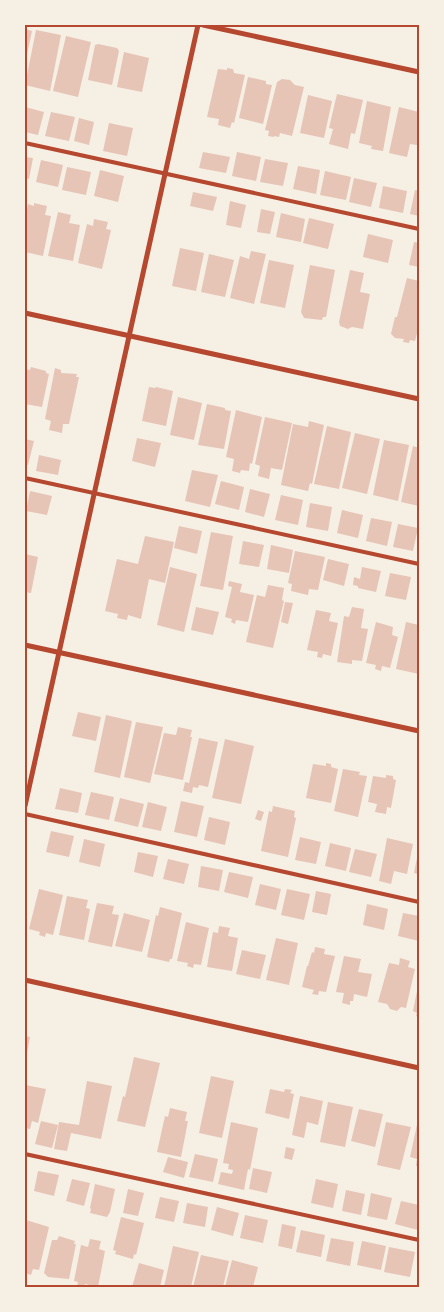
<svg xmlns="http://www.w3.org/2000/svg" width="444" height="1312" viewBox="0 0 444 1312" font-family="Mulish,sans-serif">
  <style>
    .building { fill: #e6c5b7 }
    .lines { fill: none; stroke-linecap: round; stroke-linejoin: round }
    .service { stroke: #b5482f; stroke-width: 4 }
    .minor { stroke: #b5482f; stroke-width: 5 }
    .neatline { fill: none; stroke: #b5482f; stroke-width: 2 }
  </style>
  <rect width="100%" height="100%" fill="#f6efe4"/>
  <g class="building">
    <path d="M25 29 32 31 26 59H25Z"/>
    <path d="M36 30 61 35 50 91 25 85Z"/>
    <path d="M66 36 91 42 78 97 53 91Z"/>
    <path d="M98 44 117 48 119 51 112 85 88 80 95 45Z"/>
    <path d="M124 52 149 58 142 92 117 87Z"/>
    <path d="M227 68 233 69 234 73 245 75 234 123 232 122 230 128 218 125 219 119 207 117 218 69 227 70Z"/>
    <path d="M248 77 266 81V84L272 85 263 124 239 118Z"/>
    <path d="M282 79 290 80 295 85 304 87 292 136 280 133 279 137 274 136V137L268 136 269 131 265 130 277 82Z"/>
    <path d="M337 94 363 100 355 134 351 133 348 149 329 144 333 129 329 128Z"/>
    <path d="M308 95 332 101 324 138 300 133Z"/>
    <path d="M367 101 391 107 383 151 371 149 372 146 359 143Z"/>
    <path d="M25 107 44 112 38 135 25 132Z"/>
    <path d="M399 107 419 112V138L417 145 410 144 407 157 389 153Z"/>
    <path d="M51 112 75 117 69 141 45 136Z"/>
    <path d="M79 118 94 122 89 145 74 141Z"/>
    <path d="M109 123 133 128 127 156 103 151Z"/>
    <path d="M203 152 230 157 226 173 199 168Z"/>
    <path d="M237 152 261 157 256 181 232 176Z"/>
    <path d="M25 157 33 158 29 179 25 178Z"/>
    <path d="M265 159 288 163 283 186 260 182Z"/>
    <path d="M41 160 63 165 58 187 36 182Z"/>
    <path d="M298 166 320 170 316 194 293 189Z"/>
    <path d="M67 167 91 172 86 195 62 190Z"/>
    <path d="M100 170 124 176 118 202 94 196Z"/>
    <path d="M325 171 351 177 346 200 320 195Z"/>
    <path d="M354 178 377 183 371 207 349 202Z"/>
    <path d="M383 186 407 191 403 213 379 208Z"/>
    <path d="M415 190 419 191V216L410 214Z"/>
    <path d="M193 192 217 197 213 211 190 206Z"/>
    <path d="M230 201 246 205 241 228 226 225Z"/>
    <path d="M34 203 47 206 45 215 51 216 43 256 25 252V220L28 204 34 206Z"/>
    <path d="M261 209 275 212 270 234 257 232Z"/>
    <path d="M58 212 71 215 69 223 80 225 73 261 48 256Z"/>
    <path d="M281 213 305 219 301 242 276 237Z"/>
    <path d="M309 218 334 224 328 249 303 243Z"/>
    <path d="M94 219 108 222 106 229 111 230 102 269 78 263 87 224 93 226Z"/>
    <path d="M368 234 393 240 388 263 363 257Z"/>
    <path d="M414 242 419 243V267L409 265Z"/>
    <path d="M180 248 204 253 196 291 172 286Z"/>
    <path d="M251 251 266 254 254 304 230 298 240 256 249 259Z"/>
    <path d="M209 254 234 260 225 297 201 292Z"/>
    <path d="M269 260 294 265 285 308 260 303Z"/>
    <path d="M310 265 335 270 326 317H323L322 320 304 318 301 312Z"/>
    <path d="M350 270 364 273 360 292 370 294 363 329 352 327 348 329 340 326 339 322Z"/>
    <path d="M407 278 419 281V326L415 341 410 340 409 343 403 342 404 339 395 338 391 334 395 317H397Z"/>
    <path d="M31 367 46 371V373L49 374 42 407 25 404V369L30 370Z"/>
    <path d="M55 368 61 370V373L77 374 76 377H79L69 424H63L62 433 49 430 51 421 45 419Z"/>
    <path d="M149 387 155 388 156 387 173 391 166 426 142 421Z"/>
    <path d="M178 397 202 403 194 440 170 435Z"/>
    <path d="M207 404 225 408V410L231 411 224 449 198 445Z"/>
    <path d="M236 410 262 417 252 464 250 463 249 471 241 470 240 473 232 471 234 459 226 457Z"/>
    <path d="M265 417 292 423 282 470 271 468 269 479 258 476 260 466 255 464Z"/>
    <path d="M309 421 324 425 312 484 310 483 308 491 281 485 293 424 308 427Z"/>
    <path d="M327 426 351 432 339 489 314 484Z"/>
    <path d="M355 433 380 439 367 494 342 488Z"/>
    <path d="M137 438 161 443 155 467 132 461Z"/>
    <path d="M25 439 34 441 28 465H25Z"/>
    <path d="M384 440 409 445 398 501 373 495Z"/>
    <path d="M413 446 419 448V506L401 502Z"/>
    <path d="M39 455 61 460 58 475 36 471Z"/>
    <path d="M192 470 218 475 210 507 185 501Z"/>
    <path d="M221 481 244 487 239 510 215 504Z"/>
    <path d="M250 489 270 494 264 517 245 512Z"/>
    <path d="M30 491 52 496 47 515 26 511Z"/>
    <path d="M281 495 303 500 298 525 275 520Z"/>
    <path d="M310 503 332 507 328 531 306 527Z"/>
    <path d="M342 510 363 515 358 538 337 533Z"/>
    <path d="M371 518 392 522 387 546 366 541Z"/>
    <path d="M398 524 418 528 413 551 393 547Z"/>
    <path d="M179 526 202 531 197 554 174 548Z"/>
    <path d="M211 532 233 536 223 590 200 586Z"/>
    <path d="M145 536 174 542 165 583 149 579 141 619 128 615 127 620 117 618 118 614 105 611 117 559 138 564Z"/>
    <path d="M243 541 264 545 259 567 239 564Z"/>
    <path d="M271 545 293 550 289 573 267 569Z"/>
    <path d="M295 551 325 557 318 590 309 589 308 595 291 591 292 584 288 583Z"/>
    <path d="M25 554 38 557 31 593 25 592Z"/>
    <path d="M328 559 349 564 344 586 323 580Z"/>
    <path d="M170 567 197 574 184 632 157 625Z"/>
    <path d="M362 567 381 571 376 592 358 588V586L353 585 354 577 360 579Z"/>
    <path d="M390 573 411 577 406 600 385 596Z"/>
    <path d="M229 581 242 584 240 592 254 595 248 622 236 620 235 624 231 622 232 619 225 617 232 587 228 586Z"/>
    <path d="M268 585 284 588 282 600 284 601 273 648 246 642 257 595 265 597Z"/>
    <path d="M285 602 293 603 288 624 281 622Z"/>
    <path d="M196 607 219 612 213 635 191 630Z"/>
    <path d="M352 607 364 609 361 628 368 629 362 661 352 660V664L337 662 344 616 349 617Z"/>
    <path d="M316 610 331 613 329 621 338 623 331 656 323 654 322 658 317 657 318 652 307 650Z"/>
    <path d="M376 622 393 627 392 635 398 637 390 668 382 666 381 671 375 669 376 665 366 663Z"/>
    <path d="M406 622 419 625V674L396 669Z"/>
    <path d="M78 712 101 717 96 741 72 736Z"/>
    <path d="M106 715 132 721 120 778 94 772Z"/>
    <path d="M136 722 163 727 150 783 124 777Z"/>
    <path d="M178 727 192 730 190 737H192L183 780 154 774 164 733 176 735Z"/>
    <path d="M199 738 218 742 208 787 199 785 198 788 193 787 192 793 183 791 185 782 189 783Z"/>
    <path d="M225 739 254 746 241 804 212 798Z"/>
    <path d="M326 763 331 764V767L338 769 331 803 306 798 313 764 326 766Z"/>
    <path d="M343 769 360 772 359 775 367 776 358 817 334 811Z"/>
    <path d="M386 775 393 776V779L396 780 391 808 387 807 386 814 375 812 377 804 368 802 373 776 386 778Z"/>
    <path d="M60 788 82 793 78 813 55 809Z"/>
    <path d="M91 792 114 797 109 820 85 815Z"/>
    <path d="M120 798 144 804 138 827 114 821Z"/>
    <path d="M181 801 204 806 197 837 174 832Z"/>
    <path d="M148 802 167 807 161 831 142 827Z"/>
    <path d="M273 806 295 811 294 817 296 818 288 857 261 851 269 811 272 812Z"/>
    <path d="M258 810 264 812 261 821 255 819Z"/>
    <path d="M209 817 230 822 225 845 204 840Z"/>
    <path d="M51 831 74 836 69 857 46 852Z"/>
    <path d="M300 837 321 842 316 864 295 860Z"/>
    <path d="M387 838 413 844 407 874 394 871 391 884 379 881Z"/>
    <path d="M84 839 105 844 100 867 79 862Z"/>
    <path d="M330 843 351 848 346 871 325 866Z"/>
    <path d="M355 849 377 854 371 877 349 872Z"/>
    <path d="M138 852 158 856 153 877 134 872Z"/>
    <path d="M418 853H419V874L414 873Z"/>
    <path d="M168 859 189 864 184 884 163 879Z"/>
    <path d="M201 866 223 870 219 891 198 887Z"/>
    <path d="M229 872 253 877 248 898 224 892Z"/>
    <path d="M260 884 281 889 276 910 255 905Z"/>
    <path d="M39 889 63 895 53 935 46 933 45 937 39 935 40 932 29 929Z"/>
    <path d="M287 889 310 894 304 920 281 915Z"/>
    <path d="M316 891 331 894 327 915 312 912Z"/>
    <path d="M67 896 88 900 86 908 90 909 84 940 59 935Z"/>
    <path d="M97 903 114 906 112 914 119 915 112 947 88 942Z"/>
    <path d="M367 904 388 909 384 930 363 925Z"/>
    <path d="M160 907 182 913 172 959H170L169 962 147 957 156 915 158 916Z"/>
    <path d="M124 913 150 920 142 952 115 946Z"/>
    <path d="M403 913 419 916V941L398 936Z"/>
    <path d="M186 922 209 928 201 965 194 964 193 968 187 966 188 963 177 961Z"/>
    <path d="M219 926 230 928 228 936 238 938 232 971 207 967 213 932 218 933Z"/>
    <path d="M276 938 298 943 289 985 266 980Z"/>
    <path d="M315 947 325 949 324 954 335 956 326 992 319 991 318 995 312 994 314 990 302 987 307 966H308L312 952 314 953Z"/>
    <path d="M242 950 266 955 260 979 236 974Z"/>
    <path d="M344 956 361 959 358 972 372 974 367 997 354 994 353 1001H350V1005L342 1003 344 993 336 992Z"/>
    <path d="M400 958 410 961 408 967 415 969 406 1008 401 1007 397 1011 390 1009 387 1004 378 1002 389 963 399 965Z"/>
    <path d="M418 986H419V1017L416 1016 417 1013 413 1011Z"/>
    <path d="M25 1036 30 1037 26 1058 25 1057Z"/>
    <path d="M134 1057 160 1063 145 1127 117 1121 123 1096 125 1097Z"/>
    <path d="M211 1076 234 1081 222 1138 199 1133Z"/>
    <path d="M87 1081 112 1086 101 1139 71 1133 67 1151 54 1149 59 1122 79 1125Z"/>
    <path d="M25 1085 46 1089 38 1123 32 1121 30 1129 25 1128Z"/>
    <path d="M270 1089 284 1092 285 1089 292 1090 290 1093 294 1094 289 1119 265 1113Z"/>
    <path d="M300 1096 323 1101 318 1125 307 1122 304 1138 292 1135Z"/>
    <path d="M328 1102 353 1107 345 1147 320 1142Z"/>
    <path d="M170 1108 187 1112 185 1121H188L181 1157 157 1152 165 1116 168 1117Z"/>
    <path d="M359 1109 383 1114 375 1147 351 1141Z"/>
    <path d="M418 1120H419V1166H416L417 1159 410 1157Z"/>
    <path d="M41 1121 58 1125 52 1148 35 1144Z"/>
    <path d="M231 1122 258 1128 250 1170 248 1169 244 1190 218 1184 221 1172 232 1174 233 1170 228 1169 229 1164 223 1163Z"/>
    <path d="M386 1122 411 1127 400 1170 377 1165Z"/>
    <path d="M286 1147 295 1149 292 1160 284 1158Z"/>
    <path d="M195 1154 218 1159 213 1182 189 1177Z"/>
    <path d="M168 1157 188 1162 184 1178 163 1172Z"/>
    <path d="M253 1168 272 1172 267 1193 249 1189Z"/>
    <path d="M38 1171 59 1175 54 1196 34 1191Z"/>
    <path d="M72 1179 90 1183 84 1206 66 1201Z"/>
    <path d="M316 1179 338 1184 333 1208 311 1203Z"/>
    <path d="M95 1184 115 1189 110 1212 107 1217 90 1213 91 1209 90 1208Z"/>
    <path d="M128 1189 144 1193 138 1216 123 1213Z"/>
    <path d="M346 1190 365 1194 361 1215 342 1211Z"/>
    <path d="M371 1193 392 1198 387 1220 367 1216Z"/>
    <path d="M160 1197 179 1201 174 1222 155 1218Z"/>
    <path d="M401 1201 419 1205 418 1230 395 1224Z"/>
    <path d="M187 1203 208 1207 205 1227 183 1223Z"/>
    <path d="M217 1207 239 1213 233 1236 211 1230Z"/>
    <path d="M245 1215 268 1220 263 1243 240 1238Z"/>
    <path d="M121 1217 144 1223 136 1255 134 1254 133 1259 115 1254 116 1251 113 1250Z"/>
    <path d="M26 1220 49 1227 39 1270 33 1269 31 1275 25 1273Z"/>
    <path d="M282 1224 296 1227 292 1249 278 1246Z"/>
    <path d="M301 1230 325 1235 321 1257 296 1252Z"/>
    <path d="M59 1236 75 1241 74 1244H76L69 1279 48 1277 44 1273 52 1240H57Z"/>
    <path d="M331 1238 354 1242 350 1266 326 1261Z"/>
    <path d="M90 1239 101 1241 99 1249 105 1251 98 1287 85 1284 84 1287H77L78 1282 74 1281 81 1245 88 1247Z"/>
    <path d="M362 1241 386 1246 381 1270 357 1265Z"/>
    <path d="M173 1246 199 1252 191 1287H164Z"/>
    <path d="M389 1247 415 1252 410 1277 384 1272Z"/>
    <path d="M201 1255 229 1261 223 1287H193Z"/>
    <path d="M232 1260 258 1267 253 1287H225Z"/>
    <path d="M139 1263 164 1270 160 1287H132Z"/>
  </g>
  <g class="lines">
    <g class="service">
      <path d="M25 143 419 229"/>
      <path d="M25 478 419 564"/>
      <path d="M25 814 419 902"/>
      <path d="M25 1154 419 1240"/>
    </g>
    <g class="minor">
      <path d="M203 25 419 72"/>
      <path d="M25 313 419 399"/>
      <path d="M25 645 419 731"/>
      <path d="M25 806 198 25"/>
      <path d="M25 980 419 1068"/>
    </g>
  </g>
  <rect width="444" height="1312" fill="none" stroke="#f6efe4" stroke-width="52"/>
  <rect x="26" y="26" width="392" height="1260" class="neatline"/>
</svg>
